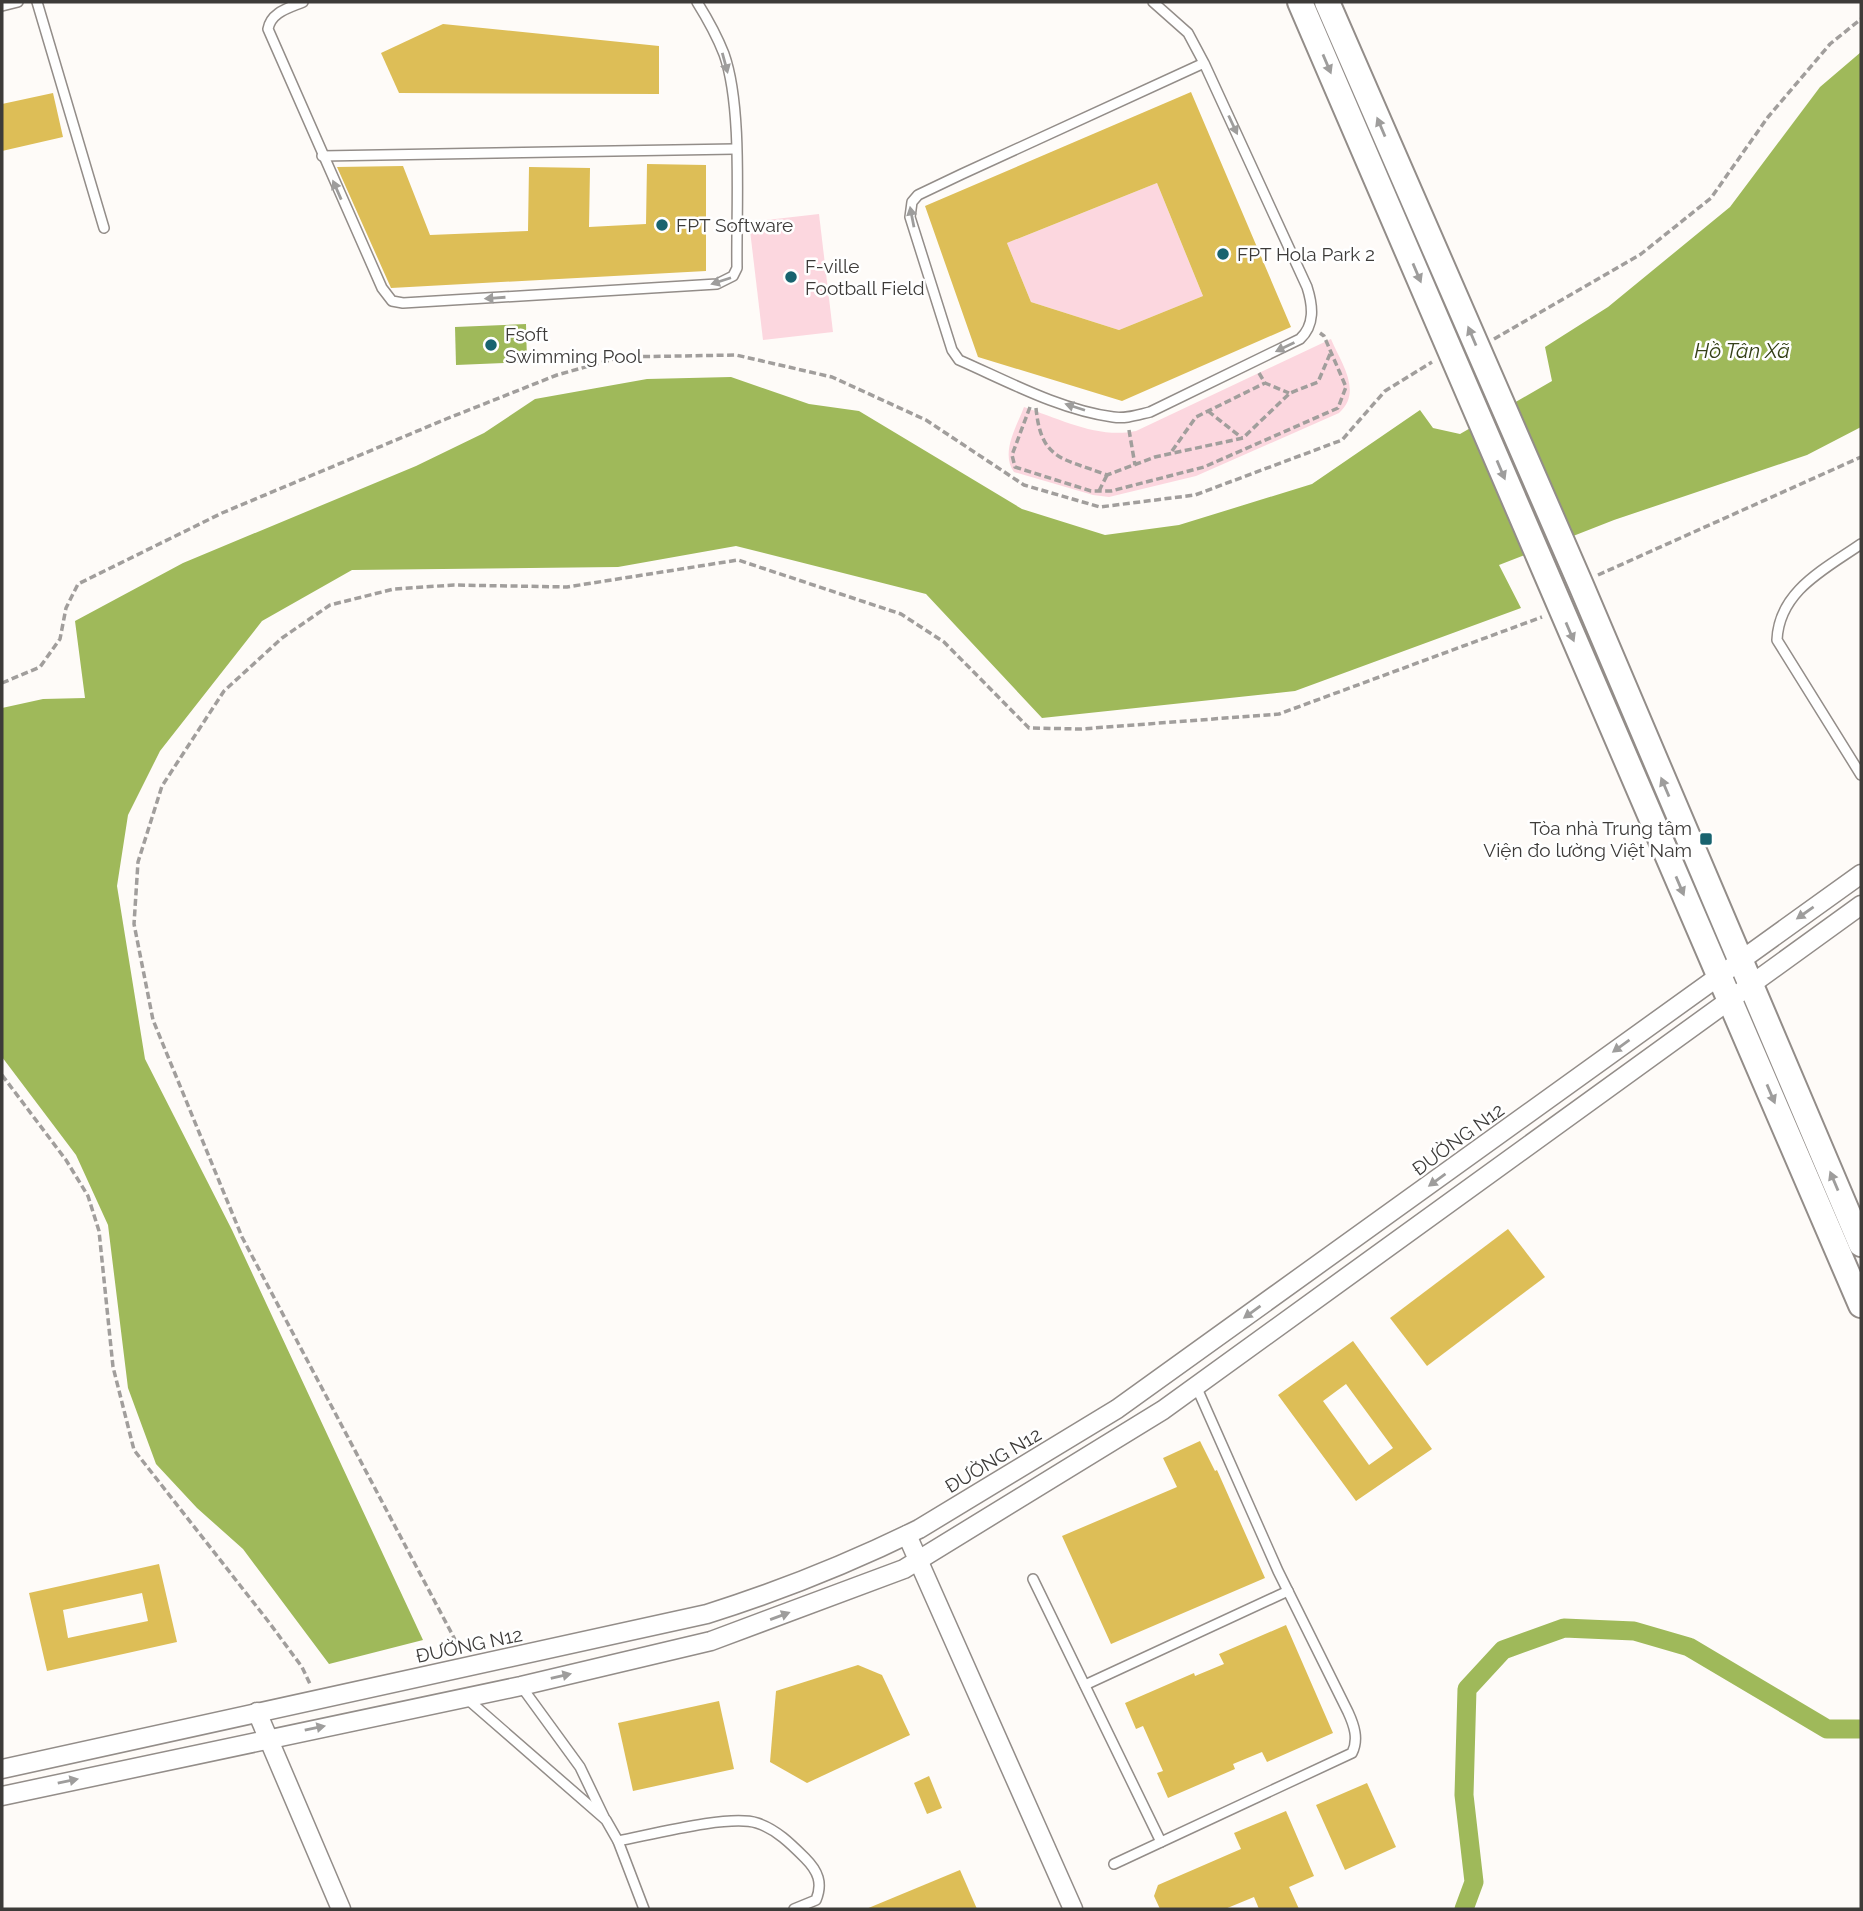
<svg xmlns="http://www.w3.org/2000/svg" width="1863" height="1911" viewBox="0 0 1863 1911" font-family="Raleway,sans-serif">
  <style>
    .green { fill: #fcd7df }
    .water { fill: #9fb95a }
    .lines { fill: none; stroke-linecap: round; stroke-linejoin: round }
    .canal { stroke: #9fb95a; stroke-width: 19 }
    .building { fill: #ddbe57; fill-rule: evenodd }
    .lane-casing { stroke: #938d89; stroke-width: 12 }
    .street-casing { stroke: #938d89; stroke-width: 21 }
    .secondary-casing { stroke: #938d89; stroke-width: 28 }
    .path { stroke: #a19e9c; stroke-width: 3.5; stroke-dasharray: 7 3.5; stroke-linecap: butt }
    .lane { stroke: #fff; stroke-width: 9 }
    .street { stroke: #fff; stroke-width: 18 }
    .secondary { stroke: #fff; stroke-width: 24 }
    .oneway { fill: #9e9d9c }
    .poi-dot { fill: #18636f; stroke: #fff; stroke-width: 2.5 }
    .labels { text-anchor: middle; stroke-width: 5; stroke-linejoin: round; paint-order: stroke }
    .poi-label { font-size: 19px; fill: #3d3b39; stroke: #fff; text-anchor: start }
    .street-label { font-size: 19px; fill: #3d3b39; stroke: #fff }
    .water-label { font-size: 21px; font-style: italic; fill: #354018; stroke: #fff }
  </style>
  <rect width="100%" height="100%" fill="#fefbf8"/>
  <g class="green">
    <path d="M1157 183 1203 296 1119 330 1031 302 1007 243Z"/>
    <path d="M819 214 833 332 763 340 749 222Z"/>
    <path d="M1331 339C1341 363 1363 392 1339 413L1196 476 1109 497 1093 495 1014 472C1000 453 1017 426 1024 407 1060 419 1098 439 1136 431Z"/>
  </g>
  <g class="water">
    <path d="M1861 52V427L1807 455 1614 520 1499 565 1521 608 1295 691 1042 718 926 594 736 546 618 567 352 570 262 621 160 751 128 815 117 886 145 1059 232 1230 423 1640 329 1664 243 1549 197 1508 156 1464 128 1388 108 1225 76 1155 2 1057V708L43 699 85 698 75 621 183 563 416 466 484 433 535 399 647 379 731 377 809 404 859 411 1022 509 1105 535 1179 525 1312 484 1420 410 1433 428 1460 434 1552 381 1545 347 1608 307 1730 207 1820 87Z"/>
    <path d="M526 324 527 362 456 365 455 327Z"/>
  </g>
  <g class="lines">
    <path class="canal" d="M1464 1909 1474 1882 1464 1795 1467 1689 1503 1650 1564 1628 1634 1631 1689 1647 1827 1729H1861"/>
  </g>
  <g class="building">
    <path d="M443 24 659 46V94L399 93 381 53Z"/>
    <path d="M1191 92 1291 327 1122 401 978 357 925 206ZM1157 183 1203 296 1119 330 1031 302 1007 243Z"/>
    <path d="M53 93 63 137 2 151V104Z"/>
    <path d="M647 164 706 165V271L391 288 337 167 403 166 430 235 528 231 529 167 590 168 589 227 646 224Z"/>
    <path d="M1508 1229 1545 1277 1427 1366 1390 1318Z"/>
    <path d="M1353 1341 1432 1449 1356 1501 1278 1395ZM1346 1384 1393 1448 1369 1465 1323 1401Z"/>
    <path d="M1200 1441 1215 1471 1217 1470 1265 1578 1111 1644 1062 1536 1177 1487 1163 1458Z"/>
    <path d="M159 1564 177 1642 47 1671 29 1593ZM142 1593 148 1621 68 1638 63 1610Z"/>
    <path d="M1286 1625 1333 1733 1267 1762 1262 1752 1233 1764 1235 1769 1168 1798 1157 1773 1163 1771 1143 1726 1136 1729 1125 1703 1194 1673 1195 1676 1224 1664 1219 1654Z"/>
    <path d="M858 1665 882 1675 910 1735 807 1783 770 1762 776 1691Z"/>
    <path d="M719 1701 734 1769 633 1791 618 1723Z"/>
    <path d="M929 1776 942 1808 927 1814 914 1783Z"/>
    <path d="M1367 1783 1396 1847 1345 1870 1316 1805Z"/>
    <path d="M1286 1811 1314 1876 1289 1887 1299 1909H1259L1254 1897 1225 1909H1160L1154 1896 1158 1885 1241 1849 1234 1833Z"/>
    <path d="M960 1870 977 1909H866Z"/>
  </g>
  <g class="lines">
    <g class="lane-casing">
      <g id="lane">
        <path d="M37 2 104 228"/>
        <path d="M303 2C289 8 271 12 268 29L382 288 392 301 403 303 717 284 733 276 737 268C736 210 743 107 724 54 717 36 707 18 697 2"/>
        <path d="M1153 2 1188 33 1204 63 1307 287C1313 306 1315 325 1300 339L1150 412C1137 415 1126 419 1113 417 1060 410 1007 381 959 360L952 350 910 217 912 202 918 195 962 174 1204 63"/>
        <path d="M2 6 18 2"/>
        <path d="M322 156 735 149"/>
        <path d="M1861 544C1825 569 1779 591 1777 640L1861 775"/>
        <path d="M1033 1579 1161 1842"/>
        <path d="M1085 1685 1288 1591"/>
        <path d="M521 1686 580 1767 604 1817"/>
        <path d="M466 1698 606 1820 618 1841 644 1909"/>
        <path d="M618 1841C650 1835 729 1814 757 1823 776 1829 791 1844 805 1858 818 1871 823 1883 816 1900L794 1909"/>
        <path d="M1114 1864 1352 1753C1359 1739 1354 1725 1348 1712L1278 1571 1196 1386"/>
      </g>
    </g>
    <g class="street-casing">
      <g id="street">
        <path d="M907 1535 1073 1909"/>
        <path d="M257 1712 341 1909"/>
        <path d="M2 1769 707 1614C780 1591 850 1563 919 1529L1117 1409 1861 874"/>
        <path d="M2 1796 521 1686 711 1641 904 1569 1163 1410 1861 905"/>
      </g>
    </g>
    <g class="secondary-casing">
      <g id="secondary">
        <path d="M1300 2 1861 1305"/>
        <path d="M1327 2 1581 585 1861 1244"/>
      </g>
    </g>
    <g class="path">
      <path d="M1494 339 1641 254 1711 198 1768 117 1830 44 1861 19"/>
      <path d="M1259 373 1265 383 1289 393"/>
      <path d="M1030 407 1012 455 1015 467 1091 491H1111L1204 467 1338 408 1346 387 1324 336 1320 333"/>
      <path d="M1036 408C1041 461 1063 458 1107 475L1155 457 1243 438 1290 393 1318 382 1330 354"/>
      <path d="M1208 411 1242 438"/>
      <path d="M1129 430 1135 465"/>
      <path d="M1172 451 1196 417 1265 383"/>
      <path d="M1099 491 1107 475"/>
      <path d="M1598 575 1861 457"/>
      <path d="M2 683 40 667 60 639 66 608 78 584 222 513 446 419 557 375 621 357 736 355 832 377 926 420 1024 485 1100 507 1195 495 1342 440 1385 391 1432 362"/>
      <path d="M2 1075 66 1160 88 1196 99 1231 113 1367 134 1450 268 1621 302 1667 311 1686"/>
      <path d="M461 1651 242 1237 153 1020 134 924 138 862 162 786 224 691 282 638 330 605 394 589 454 585 567 587 738 560 901 614 944 642 1029 728 1081 729 1279 714 1542 617"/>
    </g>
    <use href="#lane" class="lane"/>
    <use href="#street" class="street"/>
    <use href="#secondary" class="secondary"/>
  </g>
  <defs><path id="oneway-solid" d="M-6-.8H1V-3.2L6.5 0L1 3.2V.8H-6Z" transform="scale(1.75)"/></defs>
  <g class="oneway">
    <use href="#oneway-solid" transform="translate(725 63) rotate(75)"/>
    <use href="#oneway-solid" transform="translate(1327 64) rotate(67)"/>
    <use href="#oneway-solid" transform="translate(1233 125) rotate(65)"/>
    <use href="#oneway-solid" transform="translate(1381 127) rotate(-113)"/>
    <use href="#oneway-solid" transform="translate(337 190) rotate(-114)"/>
    <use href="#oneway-solid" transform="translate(912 217) rotate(-101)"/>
    <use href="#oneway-solid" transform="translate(1417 273) rotate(67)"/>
    <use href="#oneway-solid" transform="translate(721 281) rotate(162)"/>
    <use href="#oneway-solid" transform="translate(495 298) rotate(176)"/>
    <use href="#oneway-solid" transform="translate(1472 336) rotate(-113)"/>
    <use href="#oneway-solid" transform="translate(1285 347) rotate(154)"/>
    <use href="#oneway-solid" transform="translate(1075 407) rotate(-162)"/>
    <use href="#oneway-solid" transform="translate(1501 470) rotate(67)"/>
    <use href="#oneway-solid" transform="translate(1570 632) rotate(67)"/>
    <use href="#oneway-solid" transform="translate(1665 787) rotate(-113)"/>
    <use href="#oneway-solid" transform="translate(1680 886) rotate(67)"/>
    <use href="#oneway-solid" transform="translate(1805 913) rotate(145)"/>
    <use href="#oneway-solid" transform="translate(1621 1046) rotate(144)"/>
    <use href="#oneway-solid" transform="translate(1771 1094) rotate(67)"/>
    <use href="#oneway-solid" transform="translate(1437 1180) rotate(144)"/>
    <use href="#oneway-solid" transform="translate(1834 1181) rotate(-113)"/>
    <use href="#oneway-solid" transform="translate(1252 1312) rotate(144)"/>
    <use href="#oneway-solid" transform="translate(780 1616) rotate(-20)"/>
    <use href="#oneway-solid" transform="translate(561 1676) rotate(-13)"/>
    <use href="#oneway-solid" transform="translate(315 1728) rotate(-12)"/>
    <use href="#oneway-solid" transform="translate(68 1781) rotate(-12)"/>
  </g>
  <g class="poi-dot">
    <circle cx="662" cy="225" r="7"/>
    <circle cx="1223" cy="254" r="7"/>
    <circle cx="791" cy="277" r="7"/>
    <circle cx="491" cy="345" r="7"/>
    <rect x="1699" y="832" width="14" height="14" rx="3.5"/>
  </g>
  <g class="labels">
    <g class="poi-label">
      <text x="676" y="232">FPT Software</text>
      <text x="1237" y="261">FPT Hola Park 2</text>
      <text x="805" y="273">F-ville<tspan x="805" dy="22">Football Field</tspan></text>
      <text x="505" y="341">Fsoft<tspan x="505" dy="22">Swimming Pool</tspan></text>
      <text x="1692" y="835" text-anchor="end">Tòa nhà Trung tâm<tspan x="1692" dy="22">Viện đo lường Việt Nam</tspan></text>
    </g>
    <g class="street-label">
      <text transform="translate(1458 1139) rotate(-36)" y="7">ĐƯỜNG N12</text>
      <text transform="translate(993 1460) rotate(-31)" y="7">ĐƯỜNG N12</text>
      <text transform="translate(469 1645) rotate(-12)" y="7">ĐƯỜNG N12</text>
    </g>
    <g class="water-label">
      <text x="1742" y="358">Hồ Tân Xã</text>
    </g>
  </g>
  <rect width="1863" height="1911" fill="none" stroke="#3d3b39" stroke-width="7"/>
</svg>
